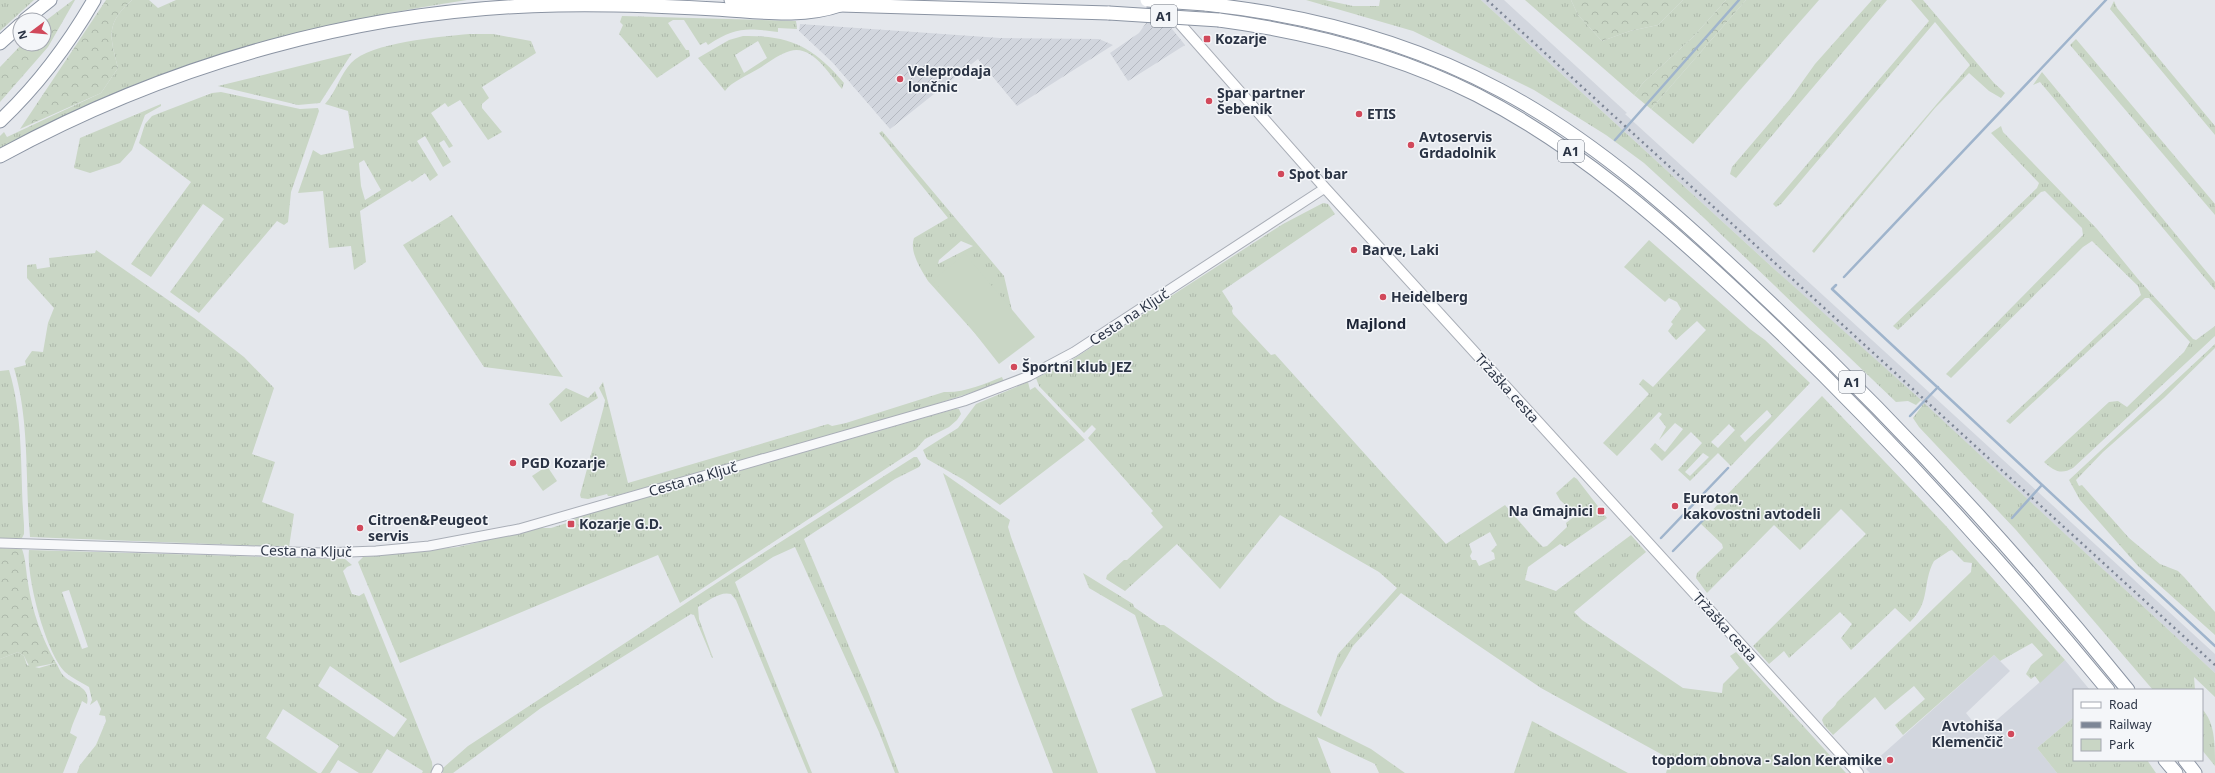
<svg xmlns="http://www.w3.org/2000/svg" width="2215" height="773" viewBox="0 0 2215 773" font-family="'Noto Sans',sans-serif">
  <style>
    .built { fill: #d2d6de }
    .industrial { fill: url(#industrial-furrows) }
    .grass { fill: url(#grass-tufts); fill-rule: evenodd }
    .forest { fill: url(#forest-crowns) }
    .green { fill: #c9d6c5 }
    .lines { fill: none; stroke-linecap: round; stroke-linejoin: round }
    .stream { stroke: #9fb4cc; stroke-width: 2.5 }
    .tertiary-casing { stroke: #a9aeb7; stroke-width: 11 }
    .secondary-casing { stroke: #a9aeb7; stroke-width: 12 }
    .motorway-casing { stroke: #8b94a3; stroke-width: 15 }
    .tertiary { stroke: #f7f8fa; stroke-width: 9 }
    .secondary { stroke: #fff; stroke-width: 10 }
    .motorway { stroke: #fff; stroke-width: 13 }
    .rail { stroke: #7d8696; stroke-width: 2.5; stroke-dasharray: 2 4; stroke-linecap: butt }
    .motorway-bridge-casing { stroke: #8b94a3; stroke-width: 15; stroke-linecap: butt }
    .motorway-bridge { stroke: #fff; stroke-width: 13 }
    .poi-dot { fill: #d1495b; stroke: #f4f6f9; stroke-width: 1.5 }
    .labels { text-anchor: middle; stroke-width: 3; stroke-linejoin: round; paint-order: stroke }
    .shield { fill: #f4f6f9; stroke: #676e7b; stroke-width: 1 }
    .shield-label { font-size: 13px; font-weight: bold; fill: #2b3445 }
    .poi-label { font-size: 14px; font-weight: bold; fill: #2b3445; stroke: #f4f6f9; text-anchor: start }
    .street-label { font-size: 14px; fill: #2b3445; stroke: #f4f6f9 }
    .neighbourhood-label { font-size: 15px; font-weight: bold; fill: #1d2536; stroke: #f4f6f9 }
  </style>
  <defs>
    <pattern id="industrial-furrows" width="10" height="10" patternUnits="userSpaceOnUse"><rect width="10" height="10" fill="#d2d6de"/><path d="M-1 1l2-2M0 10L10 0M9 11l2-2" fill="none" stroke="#b4b8c0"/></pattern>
    <pattern id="grass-tufts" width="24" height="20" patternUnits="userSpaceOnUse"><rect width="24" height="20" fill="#c9d6c5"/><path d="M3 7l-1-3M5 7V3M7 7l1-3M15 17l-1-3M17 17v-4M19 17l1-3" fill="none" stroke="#adb8ab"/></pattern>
    <pattern id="forest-crowns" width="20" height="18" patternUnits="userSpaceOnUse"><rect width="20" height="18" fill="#c9d6c5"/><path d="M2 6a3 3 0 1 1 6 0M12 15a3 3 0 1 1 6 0" fill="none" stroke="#adb8ab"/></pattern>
  </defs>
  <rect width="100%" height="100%" fill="#e4e7ec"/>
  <g class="built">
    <path d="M1481 0H1504L1627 113 1625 114 2215 654V673L1930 409 1772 267Z"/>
    <path d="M1994 655 2010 671 1966 713 1982 733 2065 660 2090 690H2074V717L2037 748 2057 773H1870L1866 769Z"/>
  </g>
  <g class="industrial">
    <path d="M1156 9 1185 45 1128 81 1110 53 1139 33Z"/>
    <path d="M800 24 1000 38 1099 39 1113 45 1017 106 978 59 890 129 833 63 799 31Z"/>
  </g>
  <g class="grass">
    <path d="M0 0H34L0 31Z"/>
    <path d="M132 0H149L158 8 176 0H467C348 18 228 45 117 92 77 109 38 129 0 150V136L4 132 7 137 101 93 118 68C110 36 105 24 132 0Z"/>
    <path d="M1306 0H1325L1353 6H1379L1380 0H1481L1772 267 1921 400 1916 405 1908 401 1896 402 1704 218 1644 163 1606 135 1534 90 1413 31Z"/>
    <path d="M1525 0H1571L1578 15 1602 41 1630 31 1658 25 1683 0H1726L1693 37 1643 83 1634 95Z"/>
    <path d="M1746 0H1819L1693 144 1651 109Z"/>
    <path d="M1872 0H1887L1736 178 1730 174 1732 167 1790 99 1815 64Z"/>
    <path d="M1911 0H1923L1994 83 2005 93 2001 98 1989 91 1969 73 1935 108 1814 253 1812 251 1827 233 1970 65 1935 22 1781 204 1776 207 1773 204 1929 21Z"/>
    <path d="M2114 1 2117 8 2215 126V135L2110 9Z"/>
    <path d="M622 16 796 21 797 29 778 28V32C746 28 736 27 708 45L706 42 700 45 684 20H673L668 23 686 50H689L690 56 657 78 619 34 623 25 620 22Z"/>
    <path d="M469 34H493L531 41 536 53 482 87 489 98 482 104V108L502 132 488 140 460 100 448 107 445 103 431 113 453 146 449 148 444 140 439 143 451 162 443 167 425 136 417 141 438 175 430 181 425 173 412 182 410 180 360 211 366 262 354 270 351 246 329 248 323 191 298 193 313 150 321 155 354 148 348 111 325 104C336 92 340 75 351 63 371 42 440 37 469 34ZM364 160 381 190 365 200 361 186 359 163Z"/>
    <path d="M743 36C790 35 814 47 844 83L842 89C830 75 812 44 790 51 779 54 768 63 758 69 748 75 731 82 725 91L698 58 729 40ZM758 41 767 58 744 73 735 55Z"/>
    <path d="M2076 39 2215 204V215L2070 45Z"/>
    <path d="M352 53 320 103 298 105 218 86Z"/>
    <path d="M2042 72 2215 282V290L2040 82 2033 85Z"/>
    <path d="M221 92 300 109 318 108 319 111 291 192 288 222 284 225 277 221 199 313 170 292 224 219 203 204 151 277 131 264 191 182 139 143 145 124 152 116 212 93Z"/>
    <path d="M161 104V106L145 115 132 150 120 163 90 173 74 168 80 138Z"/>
    <path d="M2001 126 2003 132 2097 229 2138 279 2193 339 2196 340 2215 326V336L2073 468C2061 475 2054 471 2044 462L2109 402 2118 401 2127 407 2184 352 2190 342 2149 298H2145L2010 424 2006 421 2141 295 2138 286 2092 241 2083 247 1951 378 1946 374 2083 235 2082 228 2045 191 2041 192 1898 330 1893 326 2037 188 2039 183 1991 133Z"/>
    <path d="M882 131 1004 276 1020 345 998 359 928 281C921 269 909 252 914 238L948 218 879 133ZM961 241 973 246 938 264 939 260Z"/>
    <path d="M1323 203 1328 204 1335 214 1222 291 1233 308 1232 311 1233 314 1271 355 1275 354 1446 544 1505 505 1532 536 1543 547 1547 546 1567 527 1566 523 1576 515 1560 500 1556 493 1574 477 1577 479 1607 518 1565 547 1560 544 1528 567 1525 580 1556 591 1631 535 1646 552 1574 612 1582 620 1683 688 1722 693 1723 684 1739 668 1730 656 1736 652 1846 773H1666L1670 759 1541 688 1401 593 1353 646 1338 672 1321 717 1317 712 1338 654 1397 588 1379 572 1280 515 1220 589 1177 544 1125 591 1106 579 1107 575 1124 560H1127L1163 527 1151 513 1153 511 1088 438 1096 429 1092 425 1084 433 1039 386 1036 378 1067 363 1283 224ZM1490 532 1497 545 1491 551 1494 553 1495 559 1479 566 1476 560H1472L1470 556 1472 552 1469 544Z"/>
    <path d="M452 215 563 377 484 367 403 245Z"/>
    <path d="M1649 240 1750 329 1765 340 1810 383 1731 466 1718 453 1690 481 1678 470 1702 443 1691 432 1662 461 1650 449 1655 443 1665 452 1683 429 1675 423 1659 440 1666 427 1659 418 1662 414 1659 412 1617 456 1603 443 1649 394 1639 384 1643 379 1653 387 1706 330 1697 321 1676 340 1668 331 1673 324 1671 322 1681 309 1677 302 1669 298 1665 302 1624 267ZM1767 410 1772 416 1745 442 1740 436ZM1729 424 1735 430 1718 448 1711 442ZM1703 453 1709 457 1690 476 1685 472Z"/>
    <path d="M96 250 194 318 244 357 274 388 252 454 275 462 262 502 294 514 289 547 30 537C25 482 30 422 14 368L26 365 25 361 32 351 43 352 48 323 54 308 27 278V265L36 264 37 269 50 267 49 258 95 253Z"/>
    <path d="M2215 344V348L2164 398 2103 452 2076 480 2079 486 2082 485 2129 538 2160 564 2178 571 2184 577 2215 612V635L2138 566 2080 500 2069 480Z"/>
    <path d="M9 370C24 419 20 474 24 525V534L22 538H0V371Z"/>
    <path d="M1002 377 1004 382 908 413 615 496H608L607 494 588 499 581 498 580 495 604 406 605 400 599 388 603 382 628 483 828 424 832 426 846 423 944 392C964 393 984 384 1002 377Z"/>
    <path d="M1028 382 1030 390 1035 387 1085 440 1000 505 964 480 927 459 923 450 958 428 976 404Z"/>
    <path d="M566 388 588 398 595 391 598 398 561 422 549 404Z"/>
    <path d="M1822 396 1946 526 2065 660 2040 683 2035 676 2031 679 2026 674 2031 665 2043 655 2032 643 2000 661 1994 655 1903 735 1895 725 1925 699 1914 686 1885 710 1875 697 1833 735 1824 725 1822 720C1825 712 1834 710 1837 702L1971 572 1972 563 1964 562 1952 550 1949 551 1934 561C1922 583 1931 602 1910 622L1895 608 1851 650 1841 638 1852 624 1840 612 1789 658 1784 651 1769 664 1753 646 1866 534 1841 509 1800 550 1774 525 1707 593 1696 578 1697 573 1723 548 1722 544 1700 523Z"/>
    <path d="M1924 403 2215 673V697L2194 677 2195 690H2153L2016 530 1919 427 1913 418Z"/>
    <path d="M955 409H959L961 414 957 420 949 427 925 439 916 449 680 603 658 555 400 663 358 562 363 557 458 547 538 528H551L567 523 569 526 575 524 574 519 581 516Z"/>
    <path d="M914 457H917L921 464 919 467 895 479 804 539 869 694 899 773H895L879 732 795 547 773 557 735 582 812 773H808L736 600 731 594C720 591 708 601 698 607L699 619 713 658H712L694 615 691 614 541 708 453 773H443V768L468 746 738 569Z"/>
    <path d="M943 473 1010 520 1008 527 1011 537 1098 773H1053L1017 679Z"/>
    <path d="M29 550 345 559 352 565 347 567 343 571 352 594 359 596 364 593 432 762 433 773H422L423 771 387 749 372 773H359L338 760 330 773H321L339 746 283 709 266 738 318 773H77L80 765 96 745 106 721 105 716 99 715 101 709 97 700 90 705 92 700 89 687C81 682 72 678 65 672 46 653 26 577 29 550ZM69 590 88 647 82 649 62 592ZM330 666 407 719 394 737 318 686Z"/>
    <path d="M1083 573 1133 604 1134 607 1160 625H1164L1275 701 1371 749 1405 773H1379L1375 764 1317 737 1331 773H1156L1131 709 1163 696 1135 615 1089 588Z"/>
    <path d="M18 652 24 656 27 665 39 668 56 663C58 666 60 671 62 674 72 686 91 685 87 704L82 701C79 711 73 721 70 733L77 737 63 773H0V659Z"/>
    <path d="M2202 709C2215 722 2215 745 2215 766L2202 750Z"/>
    <path d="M2074 717V760H2147L2156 773H2057L2037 748Z"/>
    <path d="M1532 721 1628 773H1514Z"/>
  </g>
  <g class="forest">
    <path d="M73 0H75L48 47 0 102V67L22 44H44V22Z"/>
    <path d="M106 0H132C105 24 110 36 118 68L101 93 20 129Z"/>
    <path d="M1571 0H1683L1658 25 1630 31 1602 41 1578 15Z"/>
    <path d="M1726 0H1746L1651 109 1634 95 1643 83 1693 37Z"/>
    <path d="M0 548 22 549 23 552C26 562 26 572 28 583 32 611 42 639 56 663L30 668 24 656 18 652 0 659Z"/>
  </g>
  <g class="green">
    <path d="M965 254 1035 337 999 364 933 280Z"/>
    <path d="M547 466 557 481 543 491 532 476Z"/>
  </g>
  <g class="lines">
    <g class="stream">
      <path d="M1615 140 1739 0"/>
      <path d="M1844 277 2106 0"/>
      <path d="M1836 285 1832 289 2215 646"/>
      <path d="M1910 416 1938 387"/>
      <path d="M2012 518 2041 486"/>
      <path d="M1661 538 1728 468"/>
      <path d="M1673 551 1712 511"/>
    </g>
    <g class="tertiary-casing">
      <g id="tertiary">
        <path d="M0 543 323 553 376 551 429 546 519 529 964 401 1029 376 1074 352 1325 188"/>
        <path d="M436 773 438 769"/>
      </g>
    </g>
    <g class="secondary-casing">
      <path id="secondary" d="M1159 0 1325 188 1858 773"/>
    </g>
    <g class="motorway-casing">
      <g id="motorway">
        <path d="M731 0 840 5 1109 13"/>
        <path d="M1205 4C1308 15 1408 41 1500 90 1598 142 1681 218 1761 294 1892 417 2015 550 2128 690"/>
        <path d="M25 20 50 0"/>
        <path d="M1219 20C1309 32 1396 54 1477 95 1578 147 1663 222 1745 299 1875 421 1995 553 2108 690"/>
        <path d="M0 43 20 25"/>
        <path d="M0 121C38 85 68 45 94 0"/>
        <path d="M0 156C170 63 364 8 558 5 610 4 663 6 715 9 756 11 800 19 840 5"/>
        <path d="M2165 760 2176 773"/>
        <path d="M2185 760 2195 773"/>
      </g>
    </g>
    <use href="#tertiary" class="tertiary"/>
    <use href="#secondary" class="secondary"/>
    <use href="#motorway" class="motorway"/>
    <path class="rail" d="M1487 0 2215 665"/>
    <g class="motorway-bridge-casing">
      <g id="motorway-bridge">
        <path d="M1147 0 1205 4"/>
        <path d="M1109 13 1219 20"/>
      </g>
    </g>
    <use href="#motorway-bridge" class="motorway-bridge"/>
  </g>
  <g class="poi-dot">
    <rect x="1203" y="35" width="8" height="8" rx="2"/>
    <circle cx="900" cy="79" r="4"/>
    <circle cx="1209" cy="101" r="4"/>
    <circle cx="1359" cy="114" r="4"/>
    <circle cx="1411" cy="145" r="4"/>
    <circle cx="1281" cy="174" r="4"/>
    <circle cx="1354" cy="250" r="4"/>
    <circle cx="1383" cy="297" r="4"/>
    <circle cx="1014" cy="367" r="4"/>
    <circle cx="513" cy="463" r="4"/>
    <circle cx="1675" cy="506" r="4"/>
    <rect x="1597" y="507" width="8" height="8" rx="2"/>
    <rect x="567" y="520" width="8" height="8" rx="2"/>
    <circle cx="360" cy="528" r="4"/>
    <circle cx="2011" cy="734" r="4"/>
    <circle cx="1890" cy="760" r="4"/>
  </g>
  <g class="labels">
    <g class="shield">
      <rect x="1151" y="5" width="26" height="22" rx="3"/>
      <rect x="1558" y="140" width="26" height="22" rx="3"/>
      <rect x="1839" y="371" width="26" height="22" rx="3"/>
    </g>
    <g class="shield-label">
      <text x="1164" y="21">A1</text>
      <text x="1571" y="156">A1</text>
      <text x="1852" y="387">A1</text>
    </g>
    <g class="poi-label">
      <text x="1215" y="44">Kozarje</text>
      <text x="908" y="76">Veleprodaja<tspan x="908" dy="16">lončnic</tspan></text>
      <text x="1217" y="98">Spar partner<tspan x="1217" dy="16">Šebenik</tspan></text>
      <text x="1367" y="119">ETIS</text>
      <text x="1419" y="142">Avtoservis<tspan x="1419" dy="16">Grdadolnik</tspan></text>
      <text x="1289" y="179">Spot bar</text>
      <text x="1362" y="255">Barve, Laki</text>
      <text x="1391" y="302">Heidelberg</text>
      <text x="1022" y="372">Športni klub JEZ</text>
      <text x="521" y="468">PGD Kozarje</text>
      <text x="1683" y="503">Euroton,<tspan x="1683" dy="16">kakovostni avtodeli</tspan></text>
      <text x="1593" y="516" text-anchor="end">Na Gmajnici</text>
      <text x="368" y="525">Citroen&amp;Peugeot<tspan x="368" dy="16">servis</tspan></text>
      <text x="579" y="529">Kozarje G.D.</text>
      <text x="2003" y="731" text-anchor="end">Avtohiša<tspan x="2003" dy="16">Klemenčič</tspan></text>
      <text x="1882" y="765" text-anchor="end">topdom obnova - Salon Keramike</text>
    </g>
    <g class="street-label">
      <text transform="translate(1129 317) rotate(-33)" y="5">Cesta na Ključ</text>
      <text transform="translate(1507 388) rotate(48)" y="5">Tržaška cesta</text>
      <text transform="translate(693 479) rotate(-16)" y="5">Cesta na Ključ</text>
      <text transform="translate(306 551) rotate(1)" y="5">Cesta na Ključ</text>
      <text transform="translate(1725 627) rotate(48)" y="5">Tržaška cesta</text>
    </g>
    <g class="neighbourhood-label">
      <text x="1376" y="329">Majlond</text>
    </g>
  </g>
  <rect x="2073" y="689" width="130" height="72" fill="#f4f6f9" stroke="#a4a8b1"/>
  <rect x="2081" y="702" width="20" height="6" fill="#ffffff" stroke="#a4a8b1"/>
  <text x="2109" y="709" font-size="12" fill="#2b3445">Road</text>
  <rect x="2081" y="722" width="20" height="6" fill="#7d8696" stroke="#a4a8b1"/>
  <text x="2109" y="729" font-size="12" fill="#2b3445">Railway</text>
  <rect x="2081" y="739" width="20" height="12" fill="#c9d6c5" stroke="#a4a8b1"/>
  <text x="2109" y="749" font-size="12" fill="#2b3445">Park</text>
  <g transform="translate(32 32) rotate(254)"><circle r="19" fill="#f4f6f9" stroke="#a4a8b1"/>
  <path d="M0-3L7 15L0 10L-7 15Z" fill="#d1495b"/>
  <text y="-6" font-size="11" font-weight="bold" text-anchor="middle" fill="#2b3445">N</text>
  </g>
</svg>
